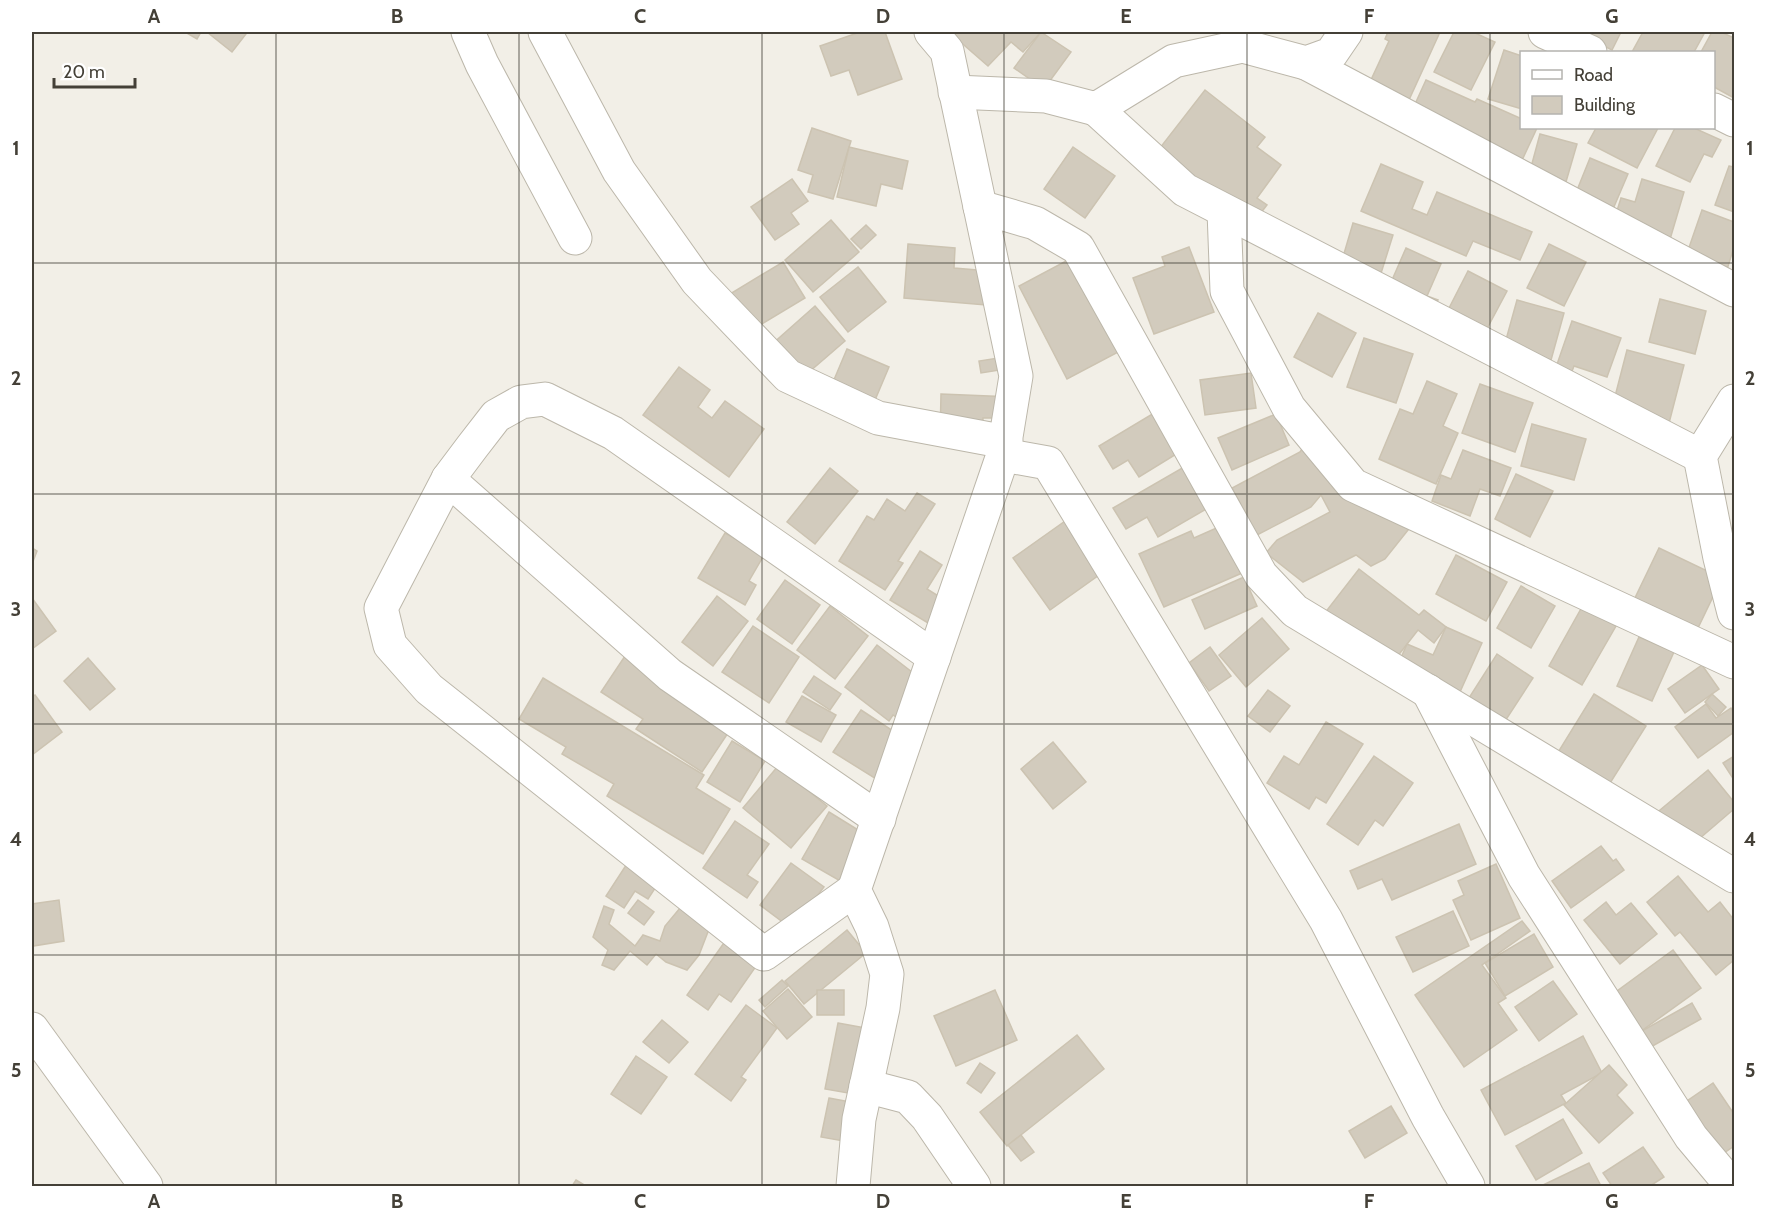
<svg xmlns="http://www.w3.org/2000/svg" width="1766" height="1218" viewBox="0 0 1766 1218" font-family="Cabin,sans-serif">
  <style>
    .building { fill: #d2cbbd; stroke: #ccc3b1; stroke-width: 1.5 }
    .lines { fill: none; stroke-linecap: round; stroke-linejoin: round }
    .street-casing { stroke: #bcb7aa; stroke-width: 35 }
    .street { stroke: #fff; stroke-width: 33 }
    .grid { fill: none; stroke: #444037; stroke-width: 1.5; stroke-opacity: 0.55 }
    .neatline { fill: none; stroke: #444037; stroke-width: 2 }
    .grid-label { font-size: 20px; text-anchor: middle; font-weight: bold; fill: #444037 }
  </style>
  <rect width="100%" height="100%" fill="#f2efe7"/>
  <g class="building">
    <path d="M185 32H201L197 39Z"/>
    <path d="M207 32H243L246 34 232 52Z"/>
    <path d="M860 32H885L902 79 858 95 849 70 831 76 820 46Z"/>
    <path d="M949 32H1041L1023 52 1011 42 988 66Z"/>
    <path d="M1041 32 1071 52 1044 89 1014 68Z"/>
    <path d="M1388 32H1440L1403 113 1364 95 1389 41 1385 39Z"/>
    <path d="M1454 32H1473L1495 42 1471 90 1434 72Z"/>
    <path d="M1576 32H1621L1612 50Z"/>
    <path d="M1643 32H1705L1694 52H1632Z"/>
    <path d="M1712 32H1721L1734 38V98L1714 87V52H1701Z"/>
    <path d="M1504 50 1522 56V109L1488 99Z"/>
    <path d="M1426 80 1475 102 1477 99 1522 119V128H1537L1517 171 1405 126Z"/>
    <path d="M1205 90 1265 137 1257 147 1281 165 1257 198 1267 205 1250 227 1156 153Z"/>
    <path d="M812 128 851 141 833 199 808 192 813 175 798 170Z"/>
    <path d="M1596 128 1607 129 1658 128 1637 168 1588 143Z"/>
    <path d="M1675 128H1694L1721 140 1712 157 1704 154 1690 182 1656 166Z"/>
    <path d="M1540 134 1577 144 1563 192 1527 182Z"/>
    <path d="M849 147 908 161 902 189 881 184 876 206 837 197Z"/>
    <path d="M1073 147 1115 176 1085 218 1044 189Z"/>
    <path d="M1590 158 1628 174 1610 216 1573 200Z"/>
    <path d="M1381 164 1423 182 1412 209 1427 215 1437 192 1532 232 1520 260 1473 241 1466 256 1361 211Z"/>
    <path d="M1729 166 1734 167V212L1715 205Z"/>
    <path d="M792 179 808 201 791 213 799 224 775 240 751 207Z"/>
    <path d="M1642 179 1684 192 1668 246 1611 230 1621 198 1635 202Z"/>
    <path d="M1702 210 1734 222V247L1725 276 1684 262Z"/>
    <path d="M831 220 859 252 813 292 785 260Z"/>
    <path d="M1353 223 1393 235 1377 286 1338 274Z"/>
    <path d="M866 225 876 235 861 249 851 239Z"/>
    <path d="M908 244 955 248 954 268 989 271 986 305 904 298Z"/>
    <path d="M1549 244 1586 262 1564 306 1527 288Z"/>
    <path d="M1189 247 1214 312 1154 334 1133 278 1165 266 1162 257Z"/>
    <path d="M1406 248 1441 264 1427 296 1438 300 1431 316 1385 296Z"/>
    <path d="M1068 260 1122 350 1067 379 1019 286Z"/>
    <path d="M783 262 805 298 752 330 730 294Z"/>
    <path d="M858 267 886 302 848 332 820 297Z"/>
    <path d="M1468 271 1507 291 1482 338 1444 318Z"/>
    <path d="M1660 299 1706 311 1695 354 1649 342Z"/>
    <path d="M1517 300 1564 313 1551 360 1504 347Z"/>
    <path d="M815 306 845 341 801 379 771 345Z"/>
    <path d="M1318 313 1356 333 1332 377 1294 357Z"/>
    <path d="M1572 321 1621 338 1607 377 1574 366 1569 379 1554 373Z"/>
    <path d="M1364 338 1413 354 1396 403 1347 387Z"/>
    <path d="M847 349 889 367 867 419 825 401Z"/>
    <path d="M1627 350 1684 365 1668 427 1611 412Z"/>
    <path d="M998 358 1000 370 981 373 979 361Z"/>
    <path d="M679 367 710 390 698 407 712 418 725 401 764 429 729 477 643 415Z"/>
    <path d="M1251 373 1256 408 1205 415 1200 380Z"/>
    <path d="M1427 381 1457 394 1443 426 1458 433 1436 484 1379 459 1400 409 1413 414Z"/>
    <path d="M1480 384 1533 403 1515 452 1462 433Z"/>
    <path d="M941 394 1013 397 1012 418H983L982 440 940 439Z"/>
    <path d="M1154 413 1178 453 1139 477 1128 460 1113 469 1099 446Z"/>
    <path d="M1276 414 1289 445 1232 470 1218 438Z"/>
    <path d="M1532 424 1586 439 1574 480 1521 466Z"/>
    <path d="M1321 439 1412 525 1385 559 1371 566 1356 555 1303 582 1266 553 1277 540 1330 512 1321 495 1311 507 1257 535 1232 488 1300 452 1302 449Z"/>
    <path d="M1463 450 1511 468 1500 496 1480 489 1470 516 1432 501 1441 475 1451 479Z"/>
    <path d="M1184 467 1208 508 1158 537 1147 517 1126 529 1113 508Z"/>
    <path d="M830 468 858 491 815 544 787 522Z"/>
    <path d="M1516 474 1553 491 1530 537 1495 519Z"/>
    <path d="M917 493 935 504 898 561 903 563 885 590 839 561 867 516 874 520 887 499 905 511Z"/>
    <path d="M1068 519 1106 570 1050 610 1013 558Z"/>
    <path d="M1221 526 1242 573 1164 607 1139 554 1191 531 1194 538Z"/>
    <path d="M725 533 764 555 749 581 756 585 745 605 698 578Z"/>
    <path d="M32 548 37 551 32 564Z"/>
    <path d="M1659 548 1722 578 1697 630 1634 600Z"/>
    <path d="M920 551 942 565 927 589 948 602 933 626 890 600Z"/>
    <path d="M1456 555 1507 582 1486 621 1436 594Z"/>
    <path d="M1359 569 1419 615 1424 610 1446 627 1434 643 1418 630 1390 666 1324 614Z"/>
    <path d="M1244 577 1257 606 1205 629 1192 600Z"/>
    <path d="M785 580 820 605 792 644 757 619Z"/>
    <path d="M1521 586 1555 606 1531 648 1497 628Z"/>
    <path d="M717 596 748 621 713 666 682 642Z"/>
    <path d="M32 598 56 631 32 649Z"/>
    <path d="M830 606 868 636 835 679 797 650Z"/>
    <path d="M1582 607 1616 626 1582 685 1549 666Z"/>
    <path d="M1262 618 1289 649 1246 687 1219 655Z"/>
    <path d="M753 626 799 657 769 703 722 672Z"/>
    <path d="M1446 627 1482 643 1451 712 1389 685 1407 644 1433 655Z"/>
    <path d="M1639 637 1674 652 1652 701 1617 686Z"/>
    <path d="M877 645 921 679 905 723 893 715 889 721 845 687Z"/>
    <path d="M1210 647 1231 676 1209 691 1189 663Z"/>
    <path d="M627 653 738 718 702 772 636 729 643 719 601 692Z"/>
    <path d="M1497 654 1533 678 1496 735 1460 712Z"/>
    <path d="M88 658 115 689 90 710 64 681Z"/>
    <path d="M1702 665 1719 689 1685 713 1668 689Z"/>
    <path d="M814 676 841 694 830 710 803 692Z"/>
    <path d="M543 678 704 775 696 788 730 809 703 854 607 796 614 784 562 754 566 747 519 719Z"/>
    <path d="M1268 690 1290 706 1270 732 1248 716Z"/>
    <path d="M1594 694 1646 726 1600 799 1549 767Z"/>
    <path d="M1712 694 1726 707 1718 716 1705 702Z"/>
    <path d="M35 695 62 732 32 755V697Z"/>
    <path d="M802 696 836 715 821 742 786 722Z"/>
    <path d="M1706 704 1716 718 1731 708 1734 713V732L1698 758 1675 727Z"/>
    <path d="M861 710 916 746 889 787 833 752Z"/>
    <path d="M1326 722 1363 744 1326 803 1316 797 1309 809 1267 783 1284 756 1299 765Z"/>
    <path d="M732 741 765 761 740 802 707 782Z"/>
    <path d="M1053 742 1086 782 1053 809 1021 769Z"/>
    <path d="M1374 756 1413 783 1383 826 1375 820 1358 845 1327 824Z"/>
    <path d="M1734 756V780L1723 763Z"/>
    <path d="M778 766 827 806 791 848 743 808Z"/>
    <path d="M1708 770 1734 802V809L1685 851 1654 815Z"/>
    <path d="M829 812 868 836 842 882 802 859Z"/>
    <path d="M735 821 769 844 747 875 758 882 747 898 703 868Z"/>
    <path d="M1459 824 1476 864 1392 900 1382 879 1358 889 1350 871Z"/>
    <path d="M1601 846 1613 861 1616 859 1624 870 1571 908 1552 881Z"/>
    <path d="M632 856 663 876 648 899 635 891 624 908 606 896Z"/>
    <path d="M791 863 824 887 792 929 760 905Z"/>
    <path d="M1496 864 1520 918 1471 940 1453 900 1464 895 1458 881Z"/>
    <path d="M1678 876 1708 912 1720 902 1734 920V960L1716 975 1680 932 1675 936 1647 902Z"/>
    <path d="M59 900 64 941 33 946 32 904Z"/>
    <path d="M638 900 654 912 644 925 628 913Z"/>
    <path d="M685 902 711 924 699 955 687 970 666 962 656 954 647 965 630 951 614 970 602 965 608 950 593 937 604 906 614 910 609 924 635 946 643 935 660 941 665 926Z"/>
    <path d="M1606 902 1616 915 1631 903 1657 934 1620 964 1584 920Z"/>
    <path d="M1453 911 1469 946 1413 972 1396 937Z"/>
    <path d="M1522 921 1530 931 1482 965 1506 998 1498 1003 1517 1030 1464 1067 1415 995Z"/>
    <path d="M847 930 866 953 804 1004 785 981Z"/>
    <path d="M1534 934 1553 967 1505 996 1485 963Z"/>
    <path d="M726 940 759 962 731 1002 719 994 708 1010 687 995Z"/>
    <path d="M1673 950 1701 988 1640 1032 1613 994Z"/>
    <path d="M782 980 788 986 765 1007 759 1000Z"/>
    <path d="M1553 981 1577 1014 1539 1041 1515 1007Z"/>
    <path d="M788 989 812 1017 787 1039 763 1011Z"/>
    <rect x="817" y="990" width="27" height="25"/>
    <path d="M995 990 1017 1040 956 1066 934 1016Z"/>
    <path d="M1692 1003 1701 1019 1649 1048 1640 1032Z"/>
    <path d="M746 1005 777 1028 741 1077 746 1080 731 1101 695 1074Z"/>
    <path d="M662 1020 688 1042 669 1063 643 1042Z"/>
    <path d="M838 1023 877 1030 865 1096 825 1089Z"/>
    <path d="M1077 1035 1104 1069 1007 1146 980 1112Z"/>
    <path d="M1583 1036 1602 1073 1561 1095 1566 1103 1505 1135 1481 1090Z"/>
    <path d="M636 1056 667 1077 641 1114 611 1094Z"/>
    <path d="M980 1063 995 1073 981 1093 967 1083Z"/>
    <path d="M1609 1065 1627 1085 1617 1095 1633 1113 1599 1143 1564 1105Z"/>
    <path d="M1713 1083 1734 1114V1146L1708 1164 1671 1112Z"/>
    <path d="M829 1098 856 1103 849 1142 821 1137Z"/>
    <path d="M1391 1106 1407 1133 1365 1158 1349 1131Z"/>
    <path d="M1563 1119 1582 1153 1536 1180 1516 1146Z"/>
    <path d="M1021 1135 1034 1152 1021 1161 1008 1145Z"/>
    <path d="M1643 1147 1664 1177 1650 1186H1612L1603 1173Z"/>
    <path d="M1589 1163 1601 1186H1541Z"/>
    <path d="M576 1180 586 1186H572Z"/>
  </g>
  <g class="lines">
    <g class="street-casing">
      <g id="street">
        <path d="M468 32 482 64 575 238"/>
        <path d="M545 32 619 171 697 281 788 376 878 418 1006 442"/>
        <path d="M1545 32 1590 52"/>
        <path d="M1306 63 1734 290"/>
        <path d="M955 92 1046 96 1096 109 1174 61 1243 46 1306 63 1331 54 1346 32"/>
        <path d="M1096 109 1185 190 1700 456"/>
        <path d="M1714 110 1734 120"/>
        <path d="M980 207 1035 223 1078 248 1261 575 1295 611 1734 876"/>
        <path d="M1224 211 1227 291 1289 408 1353 485 1734 662"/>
        <path d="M1734 401 1700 456 1720 558 1734 613"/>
        <path d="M1003 455 1048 463 1326 920 1428 1117 1468 1186"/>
        <path d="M448 479 670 675 879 819"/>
        <path d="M1428 691 1524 876 1691 1137 1732 1186"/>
        <path d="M854 890 764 954 429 689 390 645 381 608 448 479 472 447 496 416 521 402 545 399 613 433 934 657"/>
        <path d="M32 1029 146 1186"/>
        <path d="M866 1086 908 1097 927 1117 974 1186"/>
        <path d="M853 1186 859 1119 883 1008 887 974 872 927 854 890 1003 455 1016 376 947 51 931 32"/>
      </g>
    </g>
    <use href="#street" class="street"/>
  </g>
  <path class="grid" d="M276 32V1186M519 32V1186M762 32V1186M1004 32V1186M1247 32V1186M1490 32V1186M32 263H1734M32 494H1734M32 724H1734M32 955H1734"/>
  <rect width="1766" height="1218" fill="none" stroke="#ffffff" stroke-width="66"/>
  <rect x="1520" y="51" width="195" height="78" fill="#ffffff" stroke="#b4b3af" stroke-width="1.5"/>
  <rect x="1532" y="70" width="30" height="9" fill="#ffffff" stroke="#b4b3af" stroke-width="1.5"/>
  <text x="1574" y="81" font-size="18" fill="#444037">Road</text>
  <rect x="1532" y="96" width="30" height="18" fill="#d2cbbd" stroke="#b4b3af" stroke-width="1.5"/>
  <text x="1574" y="111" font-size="18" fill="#444037">Building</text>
  <path d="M54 78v9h81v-9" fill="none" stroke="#444037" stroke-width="3"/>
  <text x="63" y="78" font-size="18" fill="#444037" stroke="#ffffff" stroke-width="4.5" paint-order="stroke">20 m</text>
  <rect x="33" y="33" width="1700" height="1152" class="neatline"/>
  <g class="grid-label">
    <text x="154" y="23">A</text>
    <text x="397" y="23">B</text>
    <text x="640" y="23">C</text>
    <text x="883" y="23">D</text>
    <text x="1126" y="23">E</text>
    <text x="1369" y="23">F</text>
    <text x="1612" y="23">G</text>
    <text x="16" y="155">1</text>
    <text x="1750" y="155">1</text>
    <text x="16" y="385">2</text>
    <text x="1750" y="385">2</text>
    <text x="16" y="616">3</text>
    <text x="1750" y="616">3</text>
    <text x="16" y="846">4</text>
    <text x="1750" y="846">4</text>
    <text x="16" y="1077">5</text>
    <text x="1750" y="1077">5</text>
    <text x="154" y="1208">A</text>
    <text x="397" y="1208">B</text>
    <text x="640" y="1208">C</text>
    <text x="883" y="1208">D</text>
    <text x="1126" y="1208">E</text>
    <text x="1369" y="1208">F</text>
    <text x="1612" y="1208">G</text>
  </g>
</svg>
